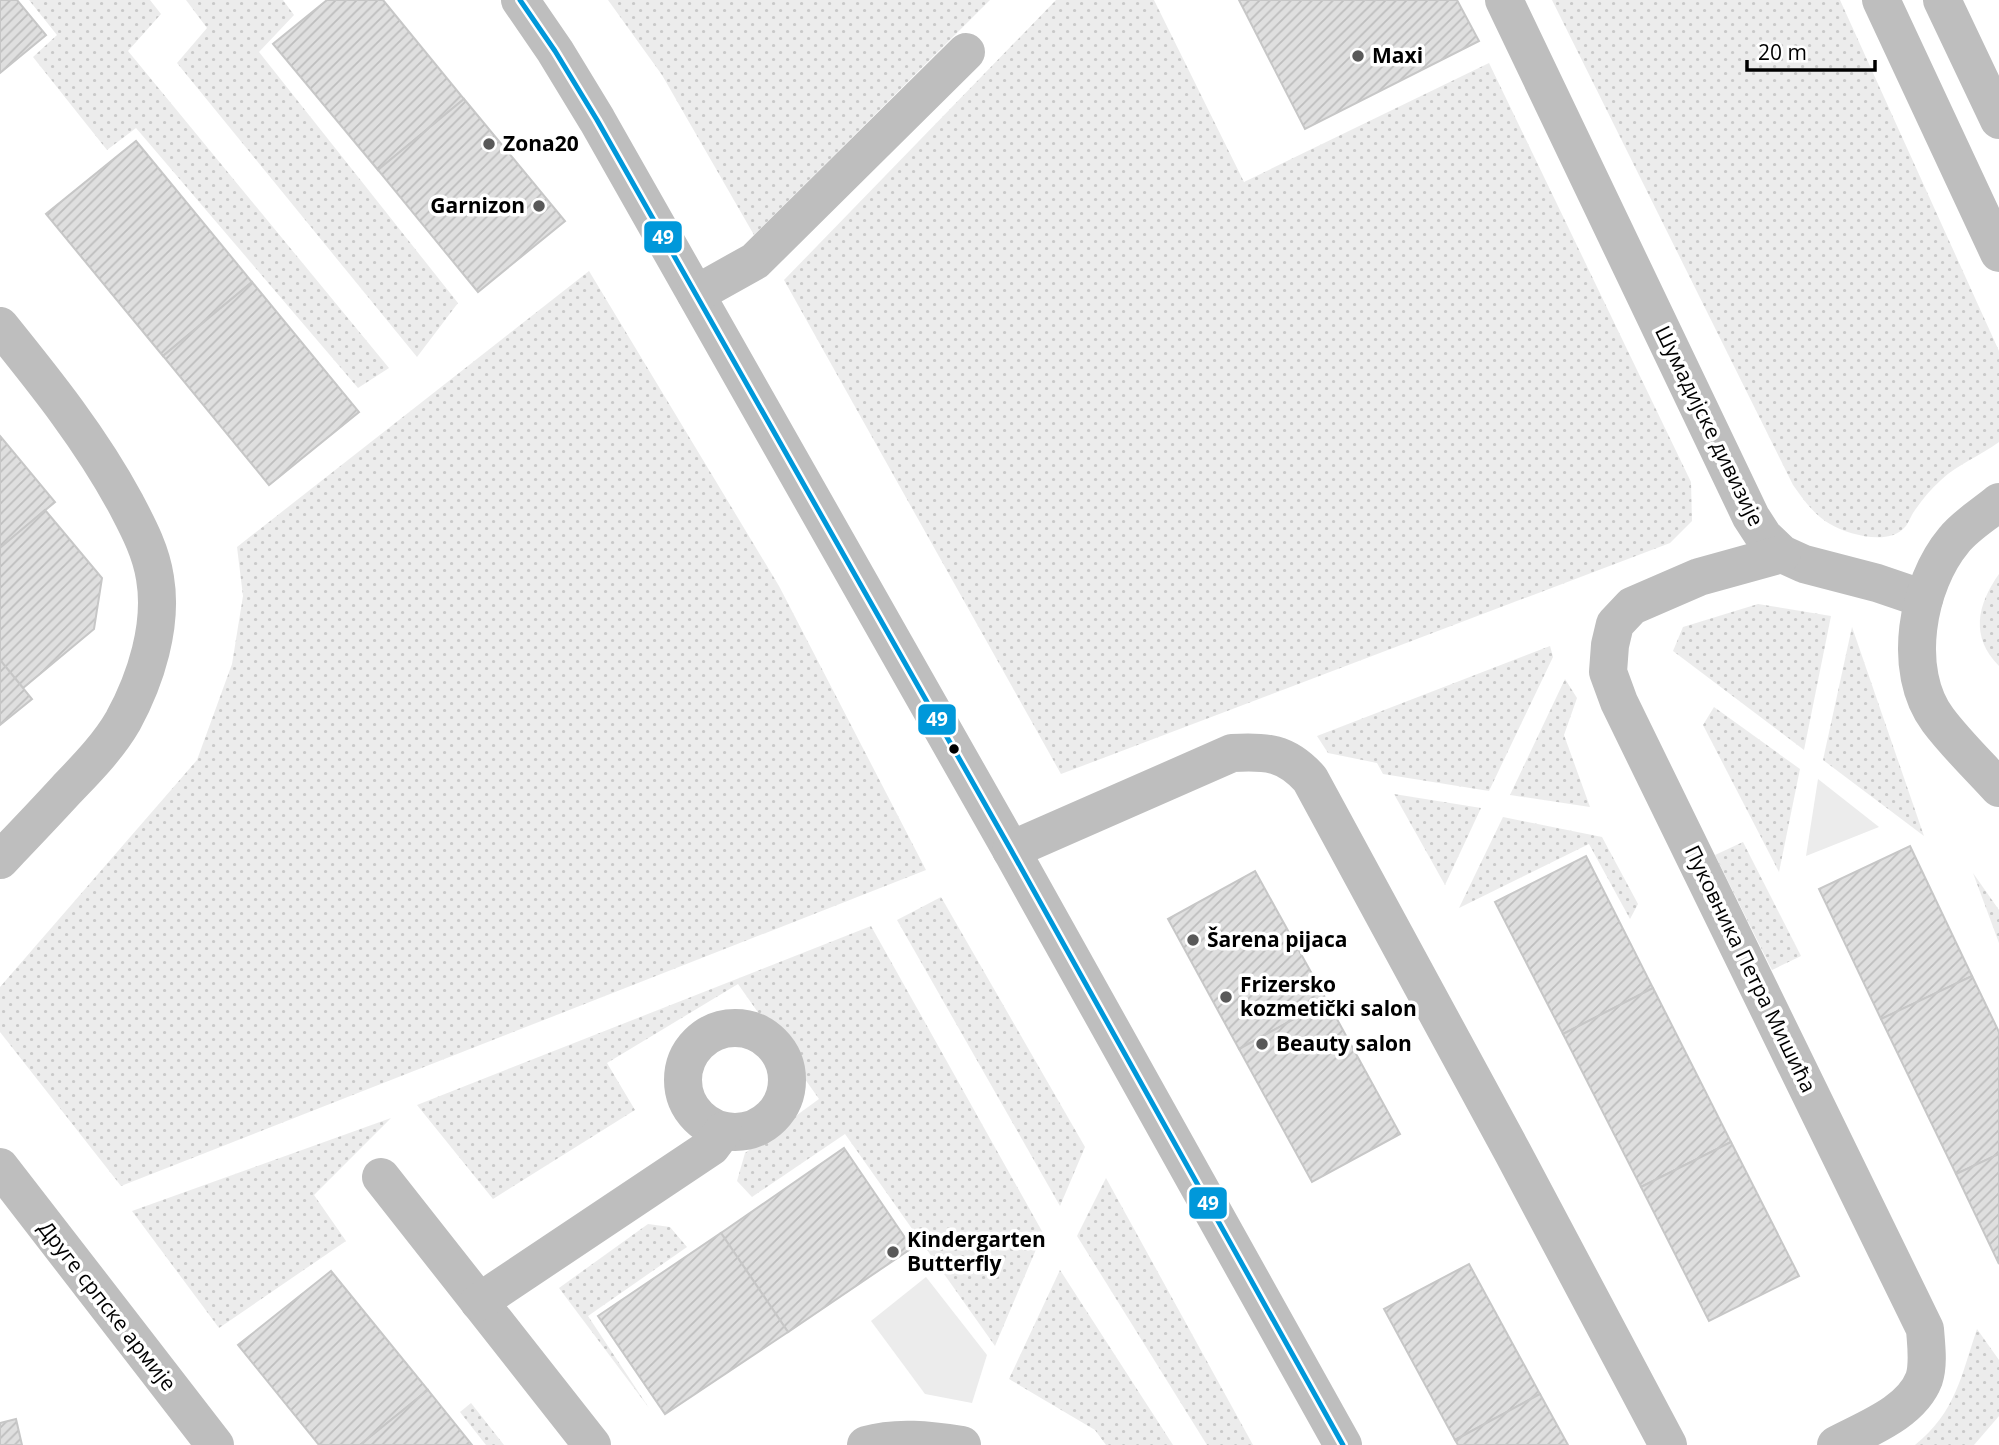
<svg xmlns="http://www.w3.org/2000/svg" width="1999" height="1445" viewBox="0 0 1999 1445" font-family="'Open Sans',sans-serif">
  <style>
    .grass { fill: url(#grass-dots) }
    .green { fill: #ececec }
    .building { fill: url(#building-hatch); stroke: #c7c7c7; stroke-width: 2 }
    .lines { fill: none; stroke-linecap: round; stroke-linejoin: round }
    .minor { stroke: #bebebe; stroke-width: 38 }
    .bus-1-casing { stroke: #fff; stroke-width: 10 }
    .bus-1 { stroke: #0098da; stroke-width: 5 }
    .poi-dot { fill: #595959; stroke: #fff; stroke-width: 2.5 }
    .bus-dot { fill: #000; stroke: #fff; stroke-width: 2.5 }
    .labels { text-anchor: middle; stroke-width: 7; stroke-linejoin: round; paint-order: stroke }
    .poi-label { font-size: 21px; font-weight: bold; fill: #000; stroke: #fff; text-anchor: start }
    .street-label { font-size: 21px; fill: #000; stroke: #fff }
    .line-badge { stroke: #fff; stroke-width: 2.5 }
    .badge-label { font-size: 19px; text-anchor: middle; font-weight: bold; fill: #fff }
  </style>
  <defs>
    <pattern id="grass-dots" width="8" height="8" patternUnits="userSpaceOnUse" patternTransform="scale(1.75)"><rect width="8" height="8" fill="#ececec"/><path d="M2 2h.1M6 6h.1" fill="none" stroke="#c9c9c9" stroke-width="1.8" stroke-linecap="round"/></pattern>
    <pattern id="building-hatch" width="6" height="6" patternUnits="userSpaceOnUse" patternTransform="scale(1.75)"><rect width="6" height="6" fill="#dfdfdf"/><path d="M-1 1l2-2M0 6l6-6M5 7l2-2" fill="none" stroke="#bebebe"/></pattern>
  </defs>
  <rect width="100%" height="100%" fill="#fff"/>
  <g class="grass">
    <path d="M29 0H150L161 14 128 51 389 368 358 388 136 128 107 150 33 57 57 35Z"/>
    <path d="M186 0H283L294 15 259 52 458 303 417 357 177 63 207 28Z"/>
    <path d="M608 0H990L754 235 662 75Z"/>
    <path d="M1056 0H1154L1244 182 1489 63 1691 482 1692 521 1670 543 1061 774 784 280Z"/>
    <path d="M1552 0H1840L1999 351V442C1980 456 1958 464 1941 480 1930 490 1921 501 1913 513 1910 518 1908 524 1905 527 1889 546 1849 535 1830 524 1814 515 1803 499 1793 485Z"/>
    <path d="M589 271 779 586 926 870 121 1186 0 1032V987L197 760 232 664 243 596 237 547Z"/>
    <path d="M1999 574V666C1970 637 1977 605 1999 574Z"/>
    <path d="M1758 604 1831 616 1804 750 1673 651 1683 627Z"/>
    <path d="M1852 627 1924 836 1823 760Z"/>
    <path d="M1550 646 1553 657 1489 791 1383 774 1377 763 1328 753 1317 736Z"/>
    <path d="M1565 679 1577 698 1564 735 1590 807 1510 795Z"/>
    <path d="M1714 707 1800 769 1779 872 1703 725Z"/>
    <path d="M1394 794 1481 808 1445 885Z"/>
    <path d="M1503 817 1602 837 1638 904 1630 919 1589 844 1459 908Z"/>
    <path d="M1743 842 1801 956 1772 970 1715 855Z"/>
    <path d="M1973 873 1999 910V943Z"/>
    <path d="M941 897 1085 1147 1060 1206 897 920Z"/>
    <path d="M871 926 1043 1233 995 1346 845 1134 752 1197 737 1181 745 1153 819 1099 738 984 607 1063 635 1110 493 1199 417 1105Z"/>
    <path d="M391 1118 314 1195 346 1241 219 1328 132 1211Z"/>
    <path d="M1106 1178 1253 1445H1207L1077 1236Z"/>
    <path d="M648 1224 670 1227 687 1247 588 1316 649 1408 559 1288Z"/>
    <path d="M1060 1270 1173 1445H1106L1095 1430 1009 1379Z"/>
    <path d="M1977 1329 1999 1360V1416L1974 1445H1915C1956 1412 1961 1376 1977 1329Z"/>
    <path d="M471 1403 504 1445H486L460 1412Z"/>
  </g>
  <g class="green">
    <path d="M1818 779 1879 827 1806 856Z"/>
    <path d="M926 1277 987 1355 972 1403 925 1394 871 1321Z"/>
  </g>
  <g class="building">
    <path d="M0 0H17L46 35 0 73Z"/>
    <path d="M327 0H383L464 99 378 170 273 44Z"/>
    <path d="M1239 0H1457L1479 41 1305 129Z"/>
    <path d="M464 99 565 221 478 292 378 170Z"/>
    <path d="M136 141 252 282 163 356 46 214Z"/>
    <path d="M252 282 359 412 269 485 163 356Z"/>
    <path d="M0 436 55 502 0 548Z"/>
    <path d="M45 510 102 578 94 629 23 688 0 660V548Z"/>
    <path d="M0 660 32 699 0 725Z"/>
    <path d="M1910 846 1972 976 1881 1019 1819 889Z"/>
    <path d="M1586 856 1653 988 1563 1034 1495 902Z"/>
    <path d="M1255 871 1327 1001 1239 1049 1168 919Z"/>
    <path d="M1972 976 1999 1032V1154L1956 1174 1881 1019Z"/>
    <path d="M1653 988 1731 1142 1641 1187 1563 1034Z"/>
    <path d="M1327 1001 1400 1134 1312 1182 1239 1049Z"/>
    <path d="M1731 1142 1799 1276 1709 1321 1641 1187Z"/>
    <path d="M844 1148 912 1248 788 1332 721 1233Z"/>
    <path d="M1999 1154V1264L1956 1174Z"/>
    <path d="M721 1233 788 1332 665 1414 598 1316Z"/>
    <path d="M1469 1264 1540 1394 1455 1440 1384 1309Z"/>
    <path d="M331 1271 428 1390 360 1445H319L238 1345Z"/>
    <path d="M428 1390 472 1445H360Z"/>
    <path d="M1540 1394 1568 1445H1458L1455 1440Z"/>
    <path d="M16 1419 22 1445H0V1423Z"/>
  </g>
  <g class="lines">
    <g class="minor">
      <path d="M520 0 555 51 597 120 1011 850 1343 1445"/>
      <path d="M1504 0 1751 517 1764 537 1782 554 1804 564 1877 583 1924 599"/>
      <path d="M1881 0 1999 253"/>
      <path d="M1942 0 1999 120"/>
      <path d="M696 294 755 261 966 52"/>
      <path d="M0 326C46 383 91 439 126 504 138 527 151 551 155 578 163 625 146 679 123 721 108 747 86 769 66 790 44 814 22 837 0 860"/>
      <path d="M1999 502C1985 514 1966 525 1954 540 1917 584 1901 671 1938 720 1956 744 1979 766 1999 788"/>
      <path d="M1782 554 1699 577 1632 606 1615 624 1610 645 1608 672 1619 702 1925 1329C1926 1344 1929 1364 1924 1379 1911 1413 1866 1429 1836 1445"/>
      <path d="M1011 850 1232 753C1266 751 1286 752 1310 779L1513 1153 1668 1445"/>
      <circle cx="735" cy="1080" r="52"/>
      <path d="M0 1167 215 1445"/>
      <path d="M381 1177 592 1445"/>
      <path d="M479 1302 711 1147 723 1131"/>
      <path d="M866 1445C897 1436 930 1440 962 1445"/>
    </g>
    <g class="bus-1-casing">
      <path id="bus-1" d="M520 0 555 51 597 120 1011 850 1343 1445"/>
    </g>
    <use href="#bus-1" class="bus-1"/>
  </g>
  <g class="poi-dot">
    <circle cx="1358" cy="56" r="7"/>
    <circle cx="489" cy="144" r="7"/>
    <circle cx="539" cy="206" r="7"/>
    <circle cx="1193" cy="940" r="7"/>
    <circle cx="1226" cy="997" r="7"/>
    <circle cx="1262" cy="1044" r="7"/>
    <circle cx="893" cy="1252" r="7"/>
  </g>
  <circle class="bus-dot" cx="954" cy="749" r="6"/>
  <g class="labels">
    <g class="poi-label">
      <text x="1372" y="63">Maxi</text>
      <text x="503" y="151">Zona20</text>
      <text x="525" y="213" text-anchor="end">Garnizon</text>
      <text x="1207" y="947">Šarena pijaca</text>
      <text x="1240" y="992">Frizersko<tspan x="1240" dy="24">kozmetički salon</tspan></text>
      <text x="1276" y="1051">Beauty salon</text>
      <text x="907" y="1247">Kindergarten<tspan x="907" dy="24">Butterfly</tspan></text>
    </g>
    <g class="street-label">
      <text transform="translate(1709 426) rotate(64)" y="7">Шумадијске дивизије</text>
      <text transform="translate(1750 969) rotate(64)" y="7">Пуковника Петра Мишића</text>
      <text transform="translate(107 1306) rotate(52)" y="7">Друге српске армије</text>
    </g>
  </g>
  <g class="line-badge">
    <rect x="643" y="220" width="40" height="34" rx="7" fill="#0098da"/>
    <rect x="917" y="703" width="40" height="33" rx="7" fill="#0098da"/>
    <rect x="1188" y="1186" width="40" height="34" rx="7" fill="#0098da"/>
  </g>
  <g class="badge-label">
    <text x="663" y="244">49</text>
    <text x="937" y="726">49</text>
    <text x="1208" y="1210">49</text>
  </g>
  <path d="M1747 60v10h128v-10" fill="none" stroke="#000000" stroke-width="3.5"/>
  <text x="1758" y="60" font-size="21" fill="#000000" stroke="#ffffff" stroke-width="5" paint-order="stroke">20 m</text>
</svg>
